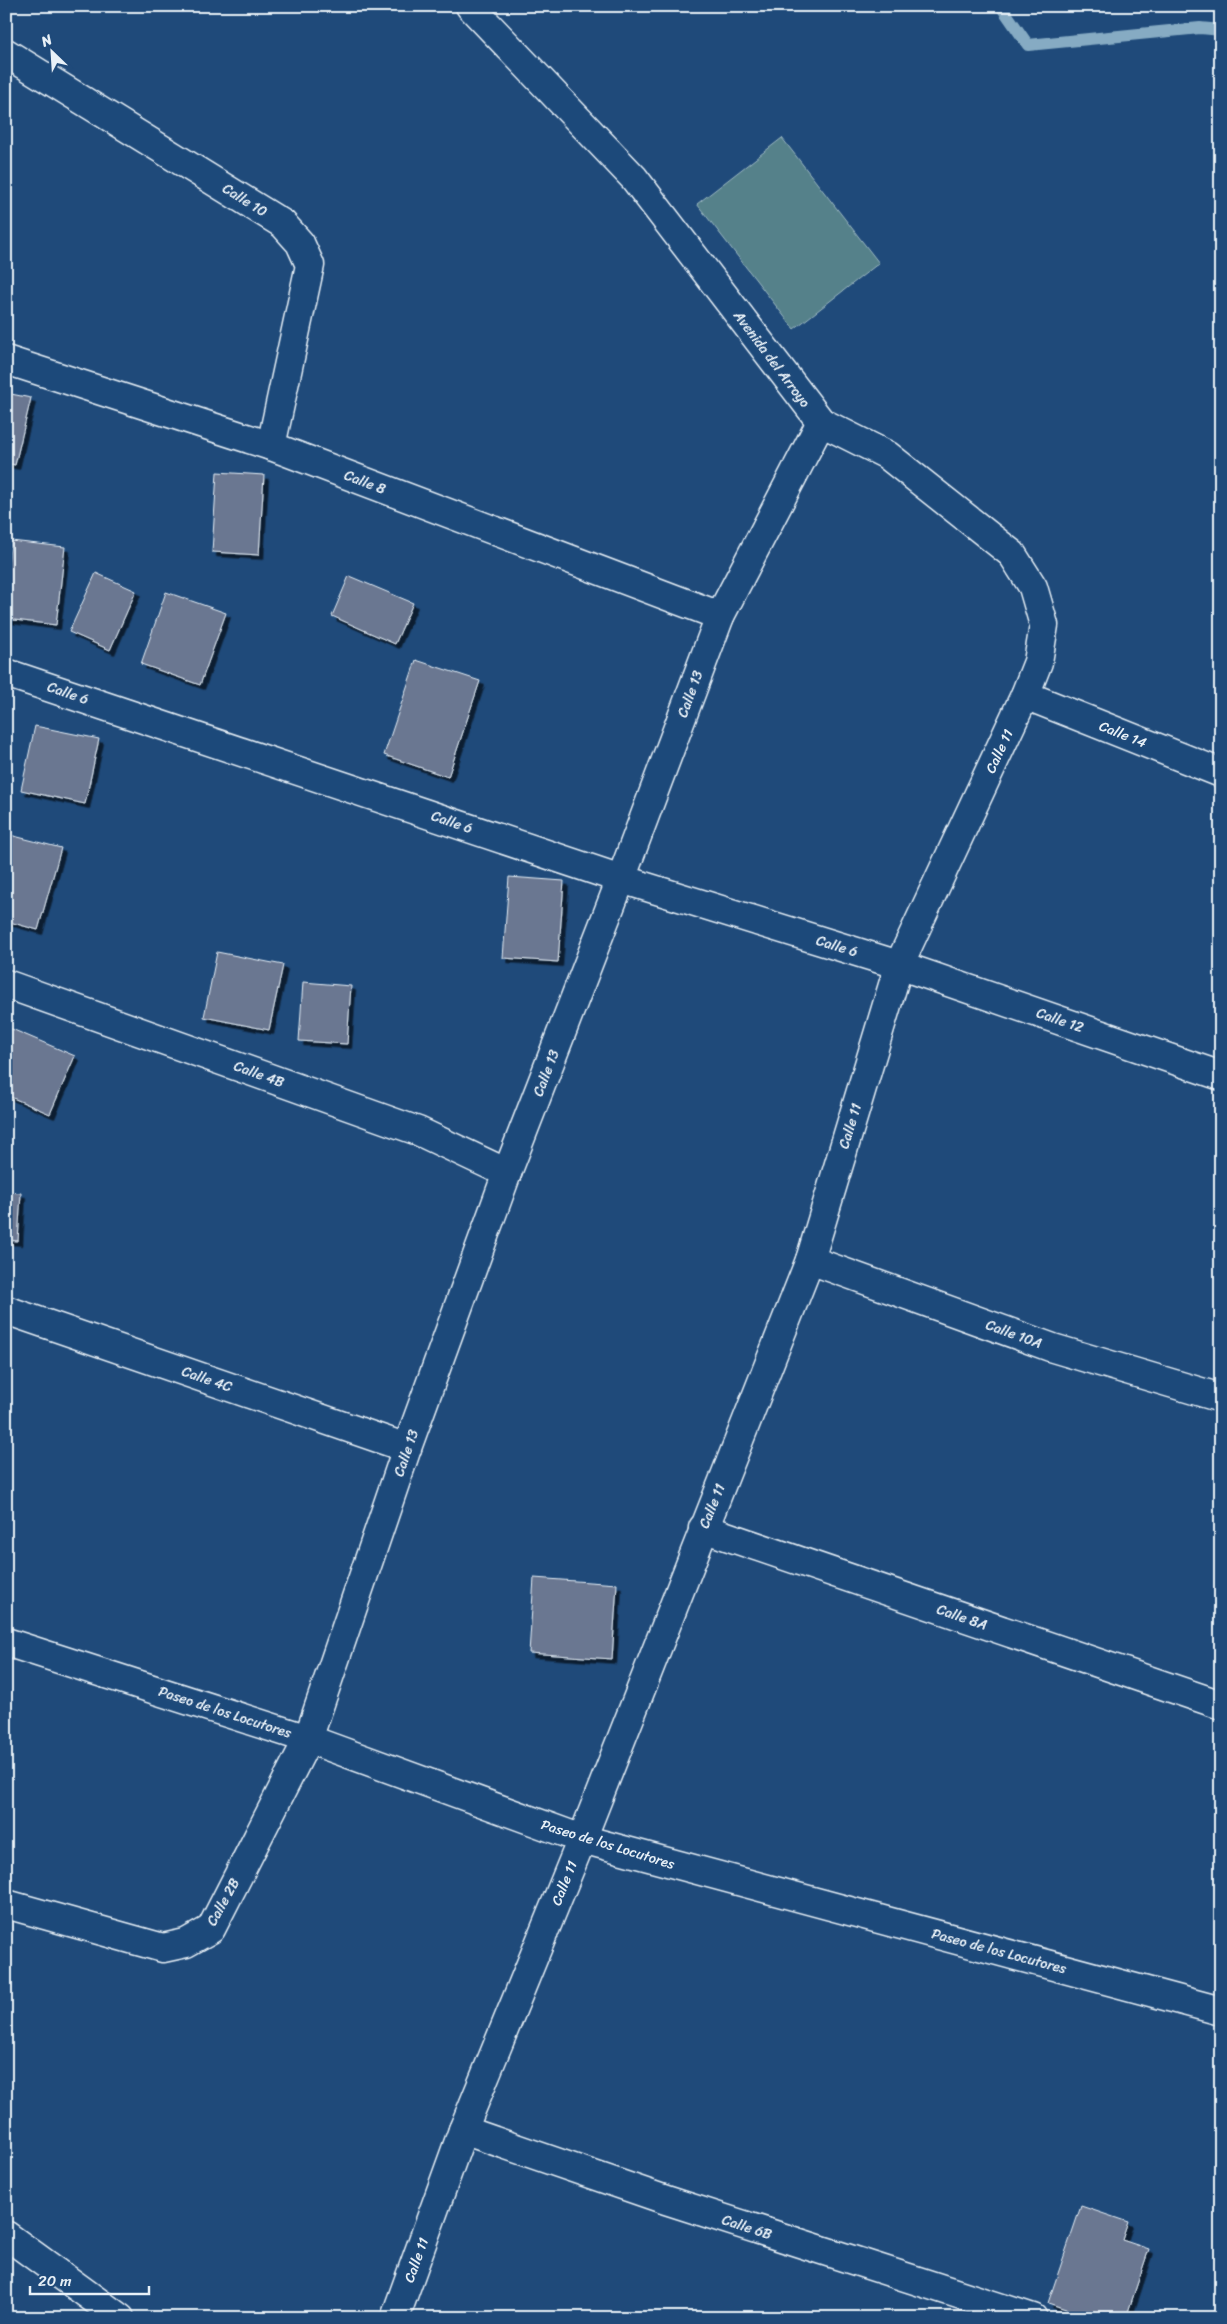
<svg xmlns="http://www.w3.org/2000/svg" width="1227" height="2324" viewBox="0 0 1227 2324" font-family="Sriracha,sans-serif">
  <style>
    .green { fill: #54818a; stroke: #9eb9c1 }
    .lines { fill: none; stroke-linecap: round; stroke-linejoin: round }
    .stream { stroke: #86abc3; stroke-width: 12 }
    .building { fill: #6b7791; stroke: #e8f1f8; filter: url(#shadow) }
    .minor-casing { stroke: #e8f1f8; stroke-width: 31 }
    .minor { stroke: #1f4a7a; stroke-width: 28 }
    .labels { text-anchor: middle; stroke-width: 4.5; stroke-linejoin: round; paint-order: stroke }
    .street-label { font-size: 14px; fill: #e8f1f8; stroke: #1f4a7a }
  </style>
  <defs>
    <filter id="shadow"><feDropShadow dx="4.5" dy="4.5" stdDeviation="0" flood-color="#0009"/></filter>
  </defs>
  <rect width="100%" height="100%" fill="#1f4a7a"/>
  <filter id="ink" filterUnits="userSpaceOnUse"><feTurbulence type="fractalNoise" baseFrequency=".02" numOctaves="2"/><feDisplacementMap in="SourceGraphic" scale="10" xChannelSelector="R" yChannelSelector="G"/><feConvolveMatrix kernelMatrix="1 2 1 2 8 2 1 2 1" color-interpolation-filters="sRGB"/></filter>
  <g filter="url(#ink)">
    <path class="green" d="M782 138 879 263 794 329 697 204Z"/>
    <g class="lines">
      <path class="stream" d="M1001 6 1028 45 1200 28 1221 30"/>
    </g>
    <g class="building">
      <path d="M6 393 31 398 15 465 6 463Z"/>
      <path d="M217 472 264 475 259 555 212 552Z"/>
      <path d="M11 541 65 547 56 625 6 619V580Z"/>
      <path d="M96 573 136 591 110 650 69 632Z"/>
      <path d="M349 576 413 603 395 644 332 616Z"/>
      <path d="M166 592 226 613 200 685 141 664Z"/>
      <path d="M416 660 480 681 448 777 384 755Z"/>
      <path d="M35 726 99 739 85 804 21 790Z"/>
      <path d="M6 834 61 848 38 930 6 921Z"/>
      <path d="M509 877 564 881 558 962 503 958Z"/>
      <path d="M217 952 283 965 269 1030 204 1017Z"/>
      <path d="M303 982 351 986 347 1044 299 1041Z"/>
      <path d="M7 1027 75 1056 50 1114 6 1095Z"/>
      <path d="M6 1192 21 1193 18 1241 6 1240Z"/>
      <path d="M534 1578 617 1584 612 1659 529 1653Z"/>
      <path d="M1081 2206 1128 2222 1122 2240 1149 2249 1126 2318H1092L1048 2303Z"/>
    </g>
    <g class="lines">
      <g class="minor-casing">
        <g id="minor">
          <path d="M6 53 283 224 300 243 310 265 271 446"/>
          <path d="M6 360 271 446 720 616"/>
          <path d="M6 673 621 879 899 965 1221 1076"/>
          <path d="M1025 695 1221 773"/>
          <path d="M6 984 418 1131 507 1173"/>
          <path d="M810 1260 1053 1348 1221 1398"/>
          <path d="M6 1310 407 1448"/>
          <path d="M703 1528 1221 1705"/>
          <path d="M6 1642 308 1739 582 1839 1221 2011"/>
          <path d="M6 1904 163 1948 186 1943 211 1929 308 1739 407 1448 507 1173 621 879 720 616 821 422"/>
          <path d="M463 2130 666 2200 1033 2318"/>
          <path d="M6 2235 120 2318"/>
          <path d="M395 2318 463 2130 582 1839 810 1260 899 965 1025 695 1038 662 1044 625 1033 587 1012 554 887 455 821 422 634 178 470 6"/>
        </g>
      </g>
      <use href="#minor" class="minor"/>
    </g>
  </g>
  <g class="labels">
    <g class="street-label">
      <text transform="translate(245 200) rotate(32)" y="5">Calle 10</text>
      <text transform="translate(772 359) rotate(53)" y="5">Avenida del Arroyo</text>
      <text transform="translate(365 482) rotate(21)" y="5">Calle 8</text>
      <text transform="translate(68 693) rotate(19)" y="5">Calle 6</text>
      <text transform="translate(690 694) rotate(-70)" y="5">Calle 13</text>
      <text transform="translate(1123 734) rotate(22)" y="5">Calle 14</text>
      <text transform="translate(999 751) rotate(-65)" y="5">Calle 11</text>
      <text transform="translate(452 822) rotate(19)" y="5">Calle 6</text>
      <text transform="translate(837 946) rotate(17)" y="5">Calle 6</text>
      <text transform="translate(1060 1020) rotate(19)" y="5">Calle 12</text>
      <text transform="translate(546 1073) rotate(-69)" y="5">Calle 13</text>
      <text transform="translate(259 1074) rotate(20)" y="5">Calle 4B</text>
      <text transform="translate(850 1126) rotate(-73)" y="5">Calle 11</text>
      <text transform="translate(1014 1334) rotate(20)" y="5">Calle 10A</text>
      <text transform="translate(207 1379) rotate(19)" y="5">Calle 4C</text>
      <text transform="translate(406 1453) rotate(-71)" y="5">Calle 13</text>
      <text transform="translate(712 1506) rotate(-68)" y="5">Calle 11</text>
      <text transform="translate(962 1617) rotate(19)" y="5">Calle 8A</text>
      <text transform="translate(225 1712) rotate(18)" y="5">Paseo de los Locutores</text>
      <text transform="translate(608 1844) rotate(17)" y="5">Paseo de los Locutores</text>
      <text transform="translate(564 1883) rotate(-68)" y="5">Calle 11</text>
      <text transform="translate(223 1902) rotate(-61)" y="5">Calle 2B</text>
      <text transform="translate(999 1951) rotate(15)" y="5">Paseo de los Locutores</text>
      <text transform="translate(747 2227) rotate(18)" y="5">Calle 6B</text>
      <text transform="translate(416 2260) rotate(-70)" y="5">Calle 11</text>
    </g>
  </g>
  <rect width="1227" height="2324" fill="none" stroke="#1f4a7a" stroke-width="25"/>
  <rect x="12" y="12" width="1202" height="2299" fill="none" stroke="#e8f1f8" stroke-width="2" filter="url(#ink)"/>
  <g transform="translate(52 52) rotate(335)" stroke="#1f4a7a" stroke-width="4" paint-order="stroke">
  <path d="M0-4L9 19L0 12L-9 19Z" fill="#e8f1f8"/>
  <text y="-8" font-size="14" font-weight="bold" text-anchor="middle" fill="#e8f1f8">N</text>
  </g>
  <path d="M30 2286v8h119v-8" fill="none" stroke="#e8f1f8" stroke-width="2.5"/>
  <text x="38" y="2286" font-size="15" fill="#e8f1f8" stroke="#1f4a7a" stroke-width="4" paint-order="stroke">20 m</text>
</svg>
